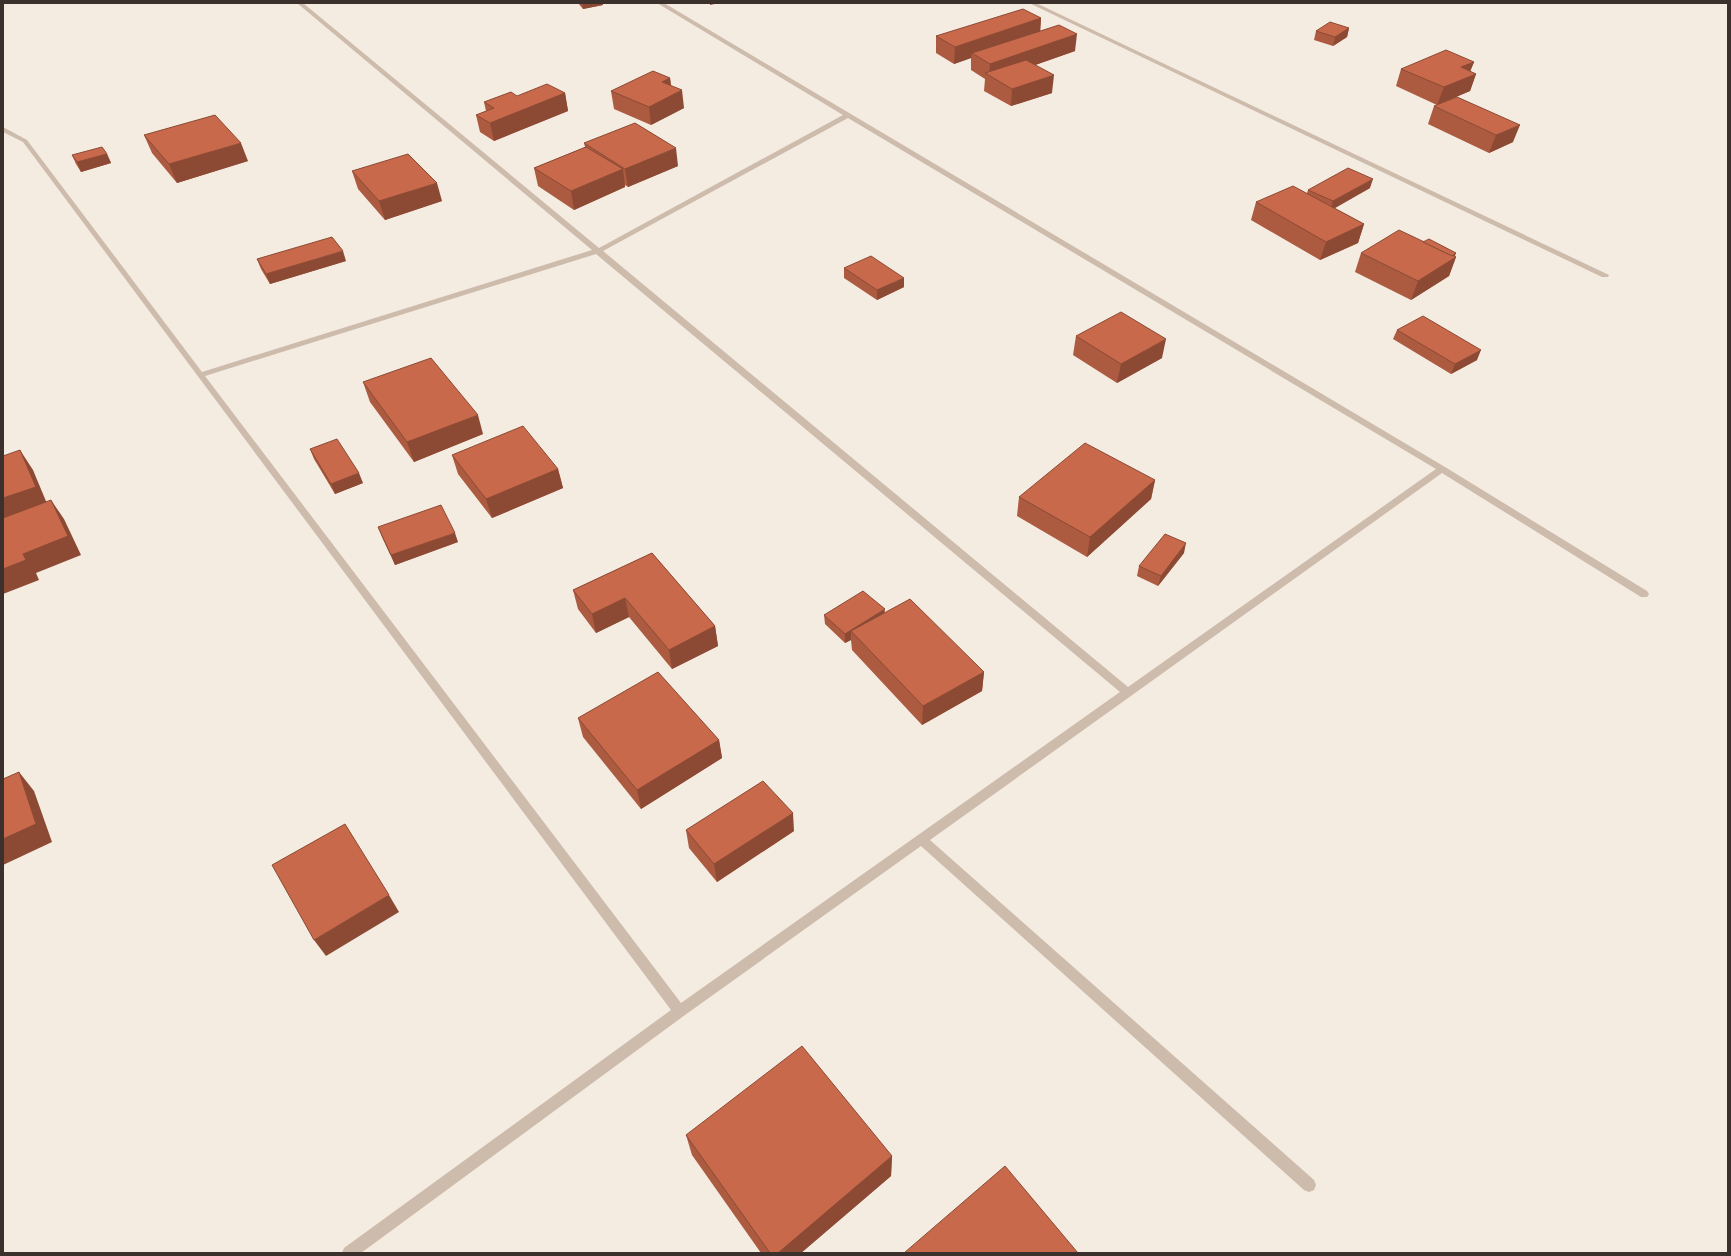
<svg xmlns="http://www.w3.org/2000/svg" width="1731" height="1256" viewBox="0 0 1731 1256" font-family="'Fira Sans Condensed',sans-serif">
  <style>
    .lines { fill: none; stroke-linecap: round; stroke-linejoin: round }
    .minor { fill: #cdbbac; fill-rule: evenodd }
    .wall { fill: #ac5a40 }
    .shaded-wall { fill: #8c4a34 }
    .building { fill: #c8694b; stroke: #8c4a34 }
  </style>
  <rect width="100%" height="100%" fill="#f4ebe1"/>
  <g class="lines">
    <g class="minor">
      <path d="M297 3H303L599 248 843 115 657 3H664L1445 467 1647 591 1649 594 1647 597H1641L1442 473 930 840 1314 1180 1316 1185 1314 1190 1309 1192 1304 1190 921 846 685 1015 361 1253H342L344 1248 671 1010 23 142 3 132V127L27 140 202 372 592 250ZM848 118 1436 469 1128 687 603 251ZM596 254 1120 692 681 1003 205 376Z"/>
      <path d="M1029 3H1036L1609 275 1608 277H1602Z"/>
    </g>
  </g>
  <g class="wall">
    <path d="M578 3H602L603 5 583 9Z"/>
    <path d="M1041 18 1040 31 1075 51 1035 65 1052 93 1011 106 984 91 985 79 971 70V58L954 64 936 53V36Z"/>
    <path d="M1349 28 1347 37 1333 46 1314 40 1316 31Z"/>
    <path d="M1474 62 1470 71 1476 74 1470 91 1437 105 1396 86 1401 69Z"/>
    <path d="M670 78 671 85 684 108 651 125 614 109 611 91Z"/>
    <path d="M565 93 568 111 494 141 480 132 476 115 486 111 484 102 517 96Z"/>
    <path d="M1434 106 1513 142 1489 153 1428 124Z"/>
    <path d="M144 135 248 161 177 183 152 153Z"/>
    <path d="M584 143 678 166 628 187 625 185V187L574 210 538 186 534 168 585 147Z"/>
    <path d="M107 154 111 163 81 172 76 164 72 155Z"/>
    <path d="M352 171 442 201 385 220 358 189Z"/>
    <path d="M1370 188 1334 208 1364 224 1358 243 1320 260 1251 220 1256 202 1307 193 1308 190Z"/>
    <path d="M1361 253 1455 257H1456L1449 276 1411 300 1355 272Z"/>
    <path d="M257 259 346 261 270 284 261 269Z"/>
    <path d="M844 268 904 287 877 300 844 278Z"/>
    <path d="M1397 330 1477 360 1451 374 1393 339Z"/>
    <path d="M1076 336 1162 358 1117 383 1073 355Z"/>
    <path d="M363 382 483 434 414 462 370 402Z"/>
    <path d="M310 449 363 483 335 494 314 459Z"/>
    <path d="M452 455 558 469 563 488 492 518 458 474Z"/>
    <path d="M1155 480 1151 499 1087 557 1017 516 1019 497Z"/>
    <path d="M378 527 458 542 395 565 382 537Z"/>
    <path d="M652 553 715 626 718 646 672 669 629 617 596 633 578 609 573 590Z"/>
    <path d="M1184 553 1158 586 1137 576 1139 566Z"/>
    <path d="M885 613 984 672 982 691 922 725 852 650 851 640 845 643 825 624 824 615Z"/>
    <path d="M578 718 719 740 722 758 641 809 583 737Z"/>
    <path d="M686 830 794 831 717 882 689 848Z"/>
    <path d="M686 1135 892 1156 891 1176 801 1253H761L692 1155Z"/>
  </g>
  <g class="shaded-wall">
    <path d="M582 3H602L603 5 583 9Z"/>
    <path d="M710 3H719L710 5Z"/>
    <path d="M1041 18 1040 35 972 53 971 58 954 64 955 47Z"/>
    <path d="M1349 28 1347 37 1333 46 1335 37Z"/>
    <path d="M1077 34 1075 51 995 79 989 75 990 64Z"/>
    <path d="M1474 62 1468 77 1476 74 1470 91 1437 105 1444 87 1461 67Z"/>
    <path d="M1054 75 1052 93 1011 106 1012 89Z"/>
    <path d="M670 78 672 95 662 82Z"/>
    <path d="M682 90 684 108 651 125 649 107Z"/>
    <path d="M565 93 568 111 494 141 490 123Z"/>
    <path d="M1520 125 1513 142 1489 153 1496 135Z"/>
    <path d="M241 143 248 161 177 183 169 164Z"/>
    <path d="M676 148 678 166 628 187 625 169Z"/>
    <path d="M107 154 111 163 81 172 77 162Z"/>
    <path d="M623 169 625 187 574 210 571 191Z"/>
    <path d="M1373 179 1370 188 1330 211 1333 201Z"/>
    <path d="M437 183 442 201 385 220 379 201Z"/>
    <path d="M1364 224 1358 243 1320 260 1326 242Z"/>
    <path d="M343 251 346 261 270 284 266 274Z"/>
    <path d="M1456 253 1454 259 1456 257 1449 276 1411 300 1418 281 1445 259Z"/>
    <path d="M904 278V287L877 300V290Z"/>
    <path d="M1166 339 1162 358 1117 383 1121 364Z"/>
    <path d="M1481 350 1477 360 1451 374 1455 364Z"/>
    <path d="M478 415 483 434 414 462 407 442Z"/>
    <path d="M20 450 33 470 48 506 3 523V498Z"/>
    <path d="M558 469 563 488 492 518 486 499Z"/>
    <path d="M359 473 363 483 335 494 331 484Z"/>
    <path d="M1155 480 1151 499 1087 557 1090 537Z"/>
    <path d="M51 500 64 519 81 555 36 573 39 580 3 594V569L23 554Z"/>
    <path d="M455 533 458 542 395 565 391 555Z"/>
    <path d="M1186 543 1184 553 1158 586 1161 576Z"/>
    <path d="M625 598 629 617 596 633 592 614Z"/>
    <path d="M885 609 884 619 851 631V640L845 643V634Z"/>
    <path d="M715 626 718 646 672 669 669 650Z"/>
    <path d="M984 672 982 691 922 725 923 706Z"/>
    <path d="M719 740 722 758 641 809 637 790Z"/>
    <path d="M19 772 34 791 52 842 3 865V839Z"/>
    <path d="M793 813 794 831 717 882 714 864Z"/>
    <path d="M389 895 399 912 326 956 314 940Z"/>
    <path d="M892 1156 891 1176 801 1253H778Z"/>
  </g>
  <g class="building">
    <path d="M1023 9 1041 18 955 47 936 36Z"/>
    <path d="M1330 22 1349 28 1335 37 1316 31Z"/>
    <path d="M1059 25 1077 34 990 64 972 53Z"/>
    <path d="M1446 50 1474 62 1461 67 1476 74 1444 87 1401 69Z"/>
    <path d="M1026 60 1054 75 1012 89 985 73Z"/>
    <path d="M653 71 670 78 662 82 682 90 649 107 611 91Z"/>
    <path d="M547 84 565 93 490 123 476 115 494 108 484 102 511 92 517 96Z"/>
    <path d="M1457 97 1520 125 1496 135 1434 106Z"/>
    <path d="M215 115 241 143 169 164 144 135Z"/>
    <path d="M635 123 676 148 625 169 584 143Z"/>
    <path d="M102 147 107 154 77 162 72 155Z"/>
    <path d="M586 147 623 169 571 191 534 168Z"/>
    <path d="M408 154 437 183 379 201 352 171Z"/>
    <path d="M1348 168 1373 179 1333 201 1308 190Z"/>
    <path d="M1293 186 1364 224 1326 242 1256 202Z"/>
    <path d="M1399 230 1456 257 1418 281 1361 253Z"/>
    <path d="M332 237 343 251 266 274 257 259Z"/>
    <path d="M1429 239 1456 253 1452 256 1423 242Z"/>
    <path d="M871 256 904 278 877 290 844 268Z"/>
    <path d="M1121 312 1166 339 1121 364 1076 336Z"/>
    <path d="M1423 316 1481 350 1455 364 1397 330Z"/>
    <path d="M431 358 478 415 407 442 363 382Z"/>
    <path d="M523 426 558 469 486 499 452 455Z"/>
    <path d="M337 439 359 473 331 484 310 449Z"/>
    <path d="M1085 443 1155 480 1090 537 1019 497Z"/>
    <path d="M20 450 36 487 3 498V456Z"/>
    <path d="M51 500 68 536 23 554 26 560 3 569V518Z"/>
    <path d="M441 505 455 533 391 555 378 527Z"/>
    <path d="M1165 534 1186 543 1161 576 1139 566Z"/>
    <path d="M652 553 715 626 669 650 625 598 592 614 573 590Z"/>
    <path d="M863 591 885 609 845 634 824 615Z"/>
    <path d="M910 599 984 672 923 706 851 631Z"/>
    <path d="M658 672 719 740 637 790 578 718Z"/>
    <path d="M19 772 36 824 3 839V779Z"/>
    <path d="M763 781 793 813 714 864 686 830Z"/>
    <path d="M345 824 389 895 314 940 272 865Z"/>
    <path d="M802 1046 892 1156 778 1253H770L686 1135Z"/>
    <path d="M1005 1166 1078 1253H904Z"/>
  </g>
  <rect width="1731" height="1256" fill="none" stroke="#3b302b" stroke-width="8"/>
</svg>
